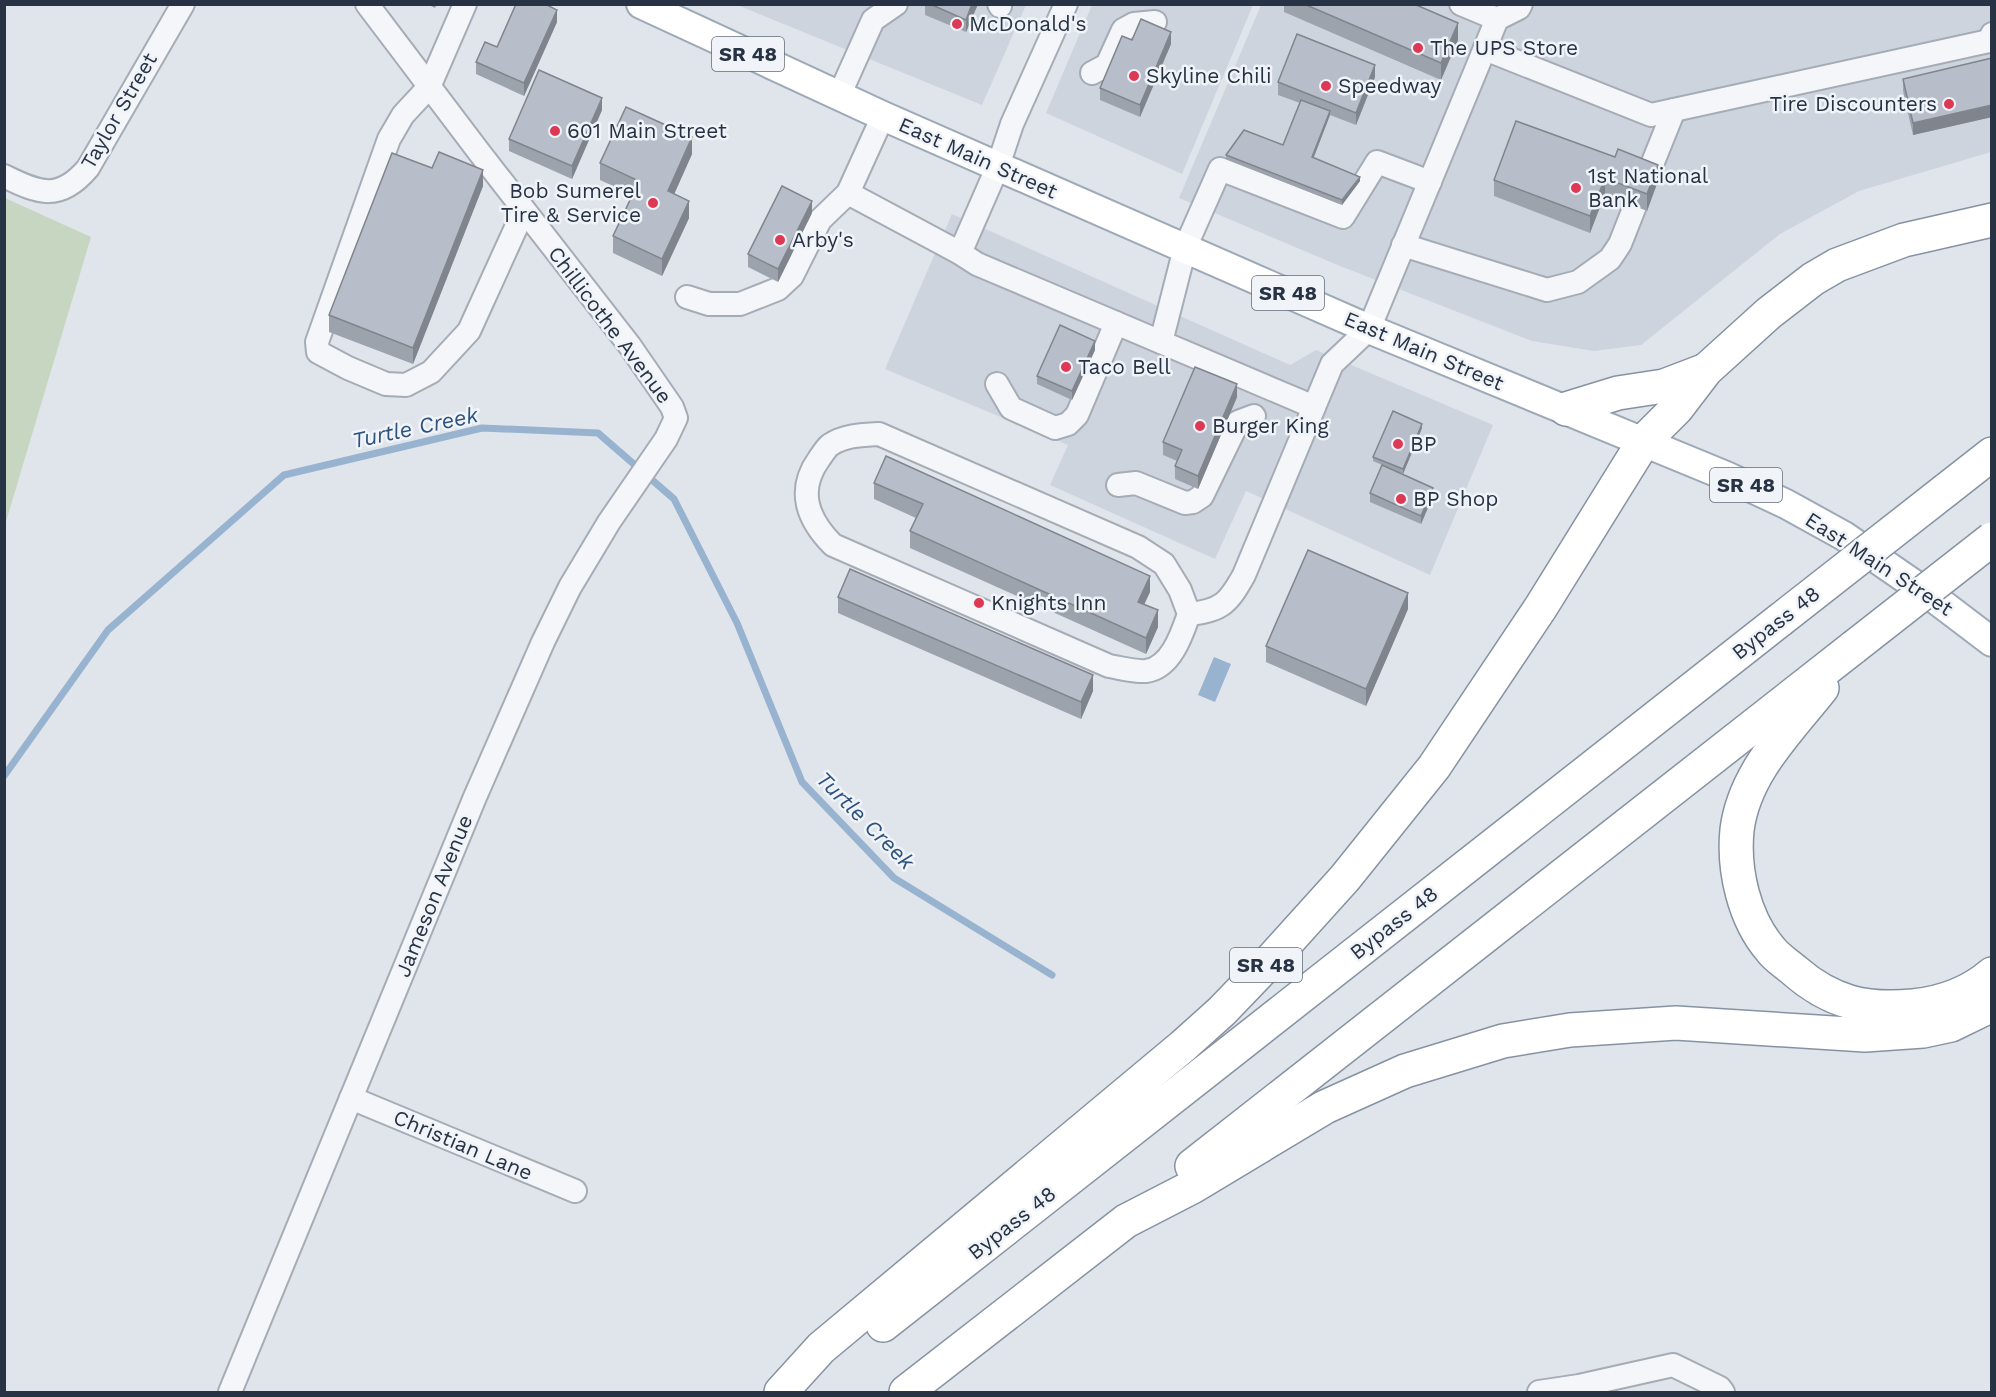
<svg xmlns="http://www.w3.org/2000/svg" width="1996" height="1397" viewBox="0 0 1996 1397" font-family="'Work Sans',sans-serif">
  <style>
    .built { fill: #ced4dd }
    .green { fill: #c6d6c1 }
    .water { fill: #98b3cf }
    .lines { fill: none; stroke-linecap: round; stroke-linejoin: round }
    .stream { stroke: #98b3cf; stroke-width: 7 }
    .minor-casing { stroke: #a5acb6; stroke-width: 26 }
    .major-casing { stroke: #9ea9b8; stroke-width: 32 }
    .highway-casing { stroke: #8692a3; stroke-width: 36 }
    .minor { stroke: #f4f6f9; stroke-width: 22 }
    .major { stroke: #fff; stroke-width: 28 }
    .highway { stroke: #fff; stroke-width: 33 }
    .highway-bridge-casing { stroke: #8692a3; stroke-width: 36; stroke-linecap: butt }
    .highway-bridge { stroke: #fff; stroke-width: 33 }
    .wall { fill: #9da3ad }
    .shaded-wall { fill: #80858d }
    .building { fill: #b7bec9; stroke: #80858d; stroke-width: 1.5 }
    .poi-dot { fill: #dd3854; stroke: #f0f4f8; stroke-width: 2 }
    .labels { text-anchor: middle; stroke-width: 5; stroke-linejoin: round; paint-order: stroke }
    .shield { fill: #f0f4f8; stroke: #636c7a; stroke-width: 1.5 }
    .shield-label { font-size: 20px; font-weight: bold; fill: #273244 }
    .poi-label { font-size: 21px; fill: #273244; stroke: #f0f4f8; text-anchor: start }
    .street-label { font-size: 21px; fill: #273244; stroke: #f0f4f8 }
    .water-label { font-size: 22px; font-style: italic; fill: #2c527d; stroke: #f0f4f8 }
  </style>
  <rect width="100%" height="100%" fill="#e0e5eb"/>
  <g class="built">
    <path d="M737 5H1026L982 105Z"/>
    <path d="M1092 5H1253L1182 174 1046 113Z"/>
    <path d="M1261 5H1991V152L1859 191 1780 234 1641 345 1594 351 1532 341 1340 266 1179 198Z"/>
    <path d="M952 214 1290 365 1316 350 1493 425 1430 575 1246 491 1215 559 1050 485 1068 445 885 369Z"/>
  </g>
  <path class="green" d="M5 198 91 237 5 525Z"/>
  <path class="water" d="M1214 657 1231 664 1215 702 1198 695Z"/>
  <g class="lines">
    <path class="stream" d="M4 776 108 630 284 475 482 428 598 433 674 499 737 623 802 782 894 878 1052 975"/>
    <g class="minor-casing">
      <g id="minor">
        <path d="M465 4 429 87 403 115 389 139 317 342 318 352 348 368 386 384 406 385 431 372 469 331 524 210"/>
        <path d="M999 4 1000 6"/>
        <path d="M1461 4 1497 19"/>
        <path d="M1485 49 1651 115 1989 41 1992 34"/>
        <path d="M1092 73 1107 65 1123 30 1134 24 1155 22"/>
        <path d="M839 96 873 20 896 4"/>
        <path d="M4 176C40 194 60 201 88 168L183 4"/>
        <path d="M1647 177 1674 110"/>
        <path d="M848 193 960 253 977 264 1314 407"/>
        <path d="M1403 245 1547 290 1578 282 1610 259 1620 244 1635 206"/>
        <path d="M960 253 998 166 1012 124 1066 4"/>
        <path d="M687 297 709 304H740L778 289 792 276 820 220 848 193 883 116"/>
        <path d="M1161 342 1185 248 1220 169 1343 217 1377 162 1430 182"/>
        <path d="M997 384 1011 408 1055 428 1068 424 1077 415 1116 323"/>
        <path d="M1118 485 1136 483 1185 503 1193 502 1202 496 1238 422 1254 416"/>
        <path d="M1189 614C1182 634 1171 668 1146 671 1135 672 1121 668 1109 666L833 545C808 520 796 491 819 459 822 455 826 448 830 445 845 435 863 435 879 434L1138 547 1164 564 1180 590 1189 614C1222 611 1229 602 1244 575L1332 364 1369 329 1497 19 1519 8 1521 4"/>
        <path d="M351 1098 575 1191"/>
        <path d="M230 1392 475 797 543 642 570 587 609 522 666 439 676 418 672 407 630 346 479 152 367 4"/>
        <path d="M1539 1392 1579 1386 1673 1365 1720 1388 1723 1392"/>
      </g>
    </g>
    <g class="major-casing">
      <path id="major" d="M641 4 883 116 1369 329 1726 476 1786 504 1844 536 1938 601 1992 642"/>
    </g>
    <g class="highway-casing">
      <g id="highway">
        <path d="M1566 409 1618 393 1664 386 1706 370"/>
        <path d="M1946 490 1992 454"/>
        <path d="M1822 688C1788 731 1744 773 1737 830 1733 870 1744 919 1771 950 1777 958 1787 964 1795 971 1811 985 1829 996 1850 1002 1871 1008 1891 1008 1913 1006 1941 1003 1970 993 1992 974"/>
        <path d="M1192 1166 1854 647"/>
        <path d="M883 1325 1780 620"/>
        <path d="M781 1392 821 1348 1183 1046 1222 1011 1271 960 1345 878 1434 767 1541 607 1644 441 1677 408 1706 370 1769 313 1813 279 1837 265 1904 240 1992 220"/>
        <path d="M906 1392 1126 1221 1192 1187 1325 1107 1405 1071 1503 1041 1570 1030 1676 1023 1865 1035 1923 1031 1951 1025 1992 1005"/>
      </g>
    </g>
    <use href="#minor" class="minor"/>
    <use href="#major" class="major"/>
    <use href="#highway" class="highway"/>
    <g class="highway-bridge-casing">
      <g id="highway-bridge">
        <path d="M1780 620 1946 490"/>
        <path d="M1854 647 1992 539"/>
      </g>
    </g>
    <use href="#highway-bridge" class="highway-bridge"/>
  </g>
  <g class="wall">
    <path d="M427 4H437L435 8Z"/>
    <path d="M925 4H978L966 32 925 15Z"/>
    <path d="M1284 4H1414L1458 40 1441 80 1284 12Z"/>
    <path d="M557 22 524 96 476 74V62L497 47Z"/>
    <path d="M1132 40 1171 44 1140 117 1100 100V88Z"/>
    <path d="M1992 58V117L1913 135 1903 91V79Z"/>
    <path d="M1375 77 1356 125 1330 115 1313 158 1360 181 1342 205 1226 159V155L1283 145 1300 103 1278 95V82Z"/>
    <path d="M602 110 572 179 509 151V139Z"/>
    <path d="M1516 121 1658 181 1647 211 1605 194 1590 233 1494 196V180Z"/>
    <path d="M692 154 674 194 689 218 662 276 613 253V236L633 195 600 180V163Z"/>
    <path d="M432 168 483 186 413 364 329 332V315Z"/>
    <path d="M812 213 778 282 748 267V254Z"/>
    <path d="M1095 350 1072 400 1037 384V376Z"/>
    <path d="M1237 397 1198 489 1175 479V466L1177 461 1163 455V442Z"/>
    <path d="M1422 428 1403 474 1373 461V457Z"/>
    <path d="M874 483 1150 592 1144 604 1158 627 1146 654 910 548V531L916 518 874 499Z"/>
    <path d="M1370 493 1433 496 1421 524 1370 502Z"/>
    <path d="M838 597 1093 691 1081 719 838 613Z"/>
    <path d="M1408 609 1366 706 1266 662V646Z"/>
  </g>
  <g class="shaded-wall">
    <path d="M972 4H978L966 32V20Z"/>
    <path d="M557 10V22L524 96V83Z"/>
    <path d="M1458 23V40L1441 80V63Z"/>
    <path d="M1171 32V44L1140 117V105Z"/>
    <path d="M1375 65V77L1356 125V113Z"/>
    <path d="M602 98V110L572 179V166Z"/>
    <path d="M1992 105V117L1913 135V123Z"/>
    <path d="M1330 111V115L1312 162V157Z"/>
    <path d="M692 137V154L668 208V191Z"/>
    <path d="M1658 165V181L1647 211V194Z"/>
    <path d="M483 170V186L413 364V348Z"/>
    <path d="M1360 177V181L1342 205V200Z"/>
    <path d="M1605 178V194L1590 233V216Z"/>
    <path d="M689 201V218L662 276V259Z"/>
    <path d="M812 201V213L778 282V269Z"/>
    <path d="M1095 341V350L1072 400V391Z"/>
    <path d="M1237 384V397L1198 489V476Z"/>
    <path d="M1422 424V428L1403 474V469Z"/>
    <path d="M1433 488V496L1421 524V516Z"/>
    <path d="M1150 576V592L1138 618V602Z"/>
    <path d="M1408 593V609L1366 706V689Z"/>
    <path d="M1158 610V627L1146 654V638Z"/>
    <path d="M1093 675V691L1081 719V702Z"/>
  </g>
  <g class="building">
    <path d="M516 4H545L557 10 524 83 476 62 485 42 497 47Z"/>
    <path d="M930 4H972L966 20Z"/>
    <path d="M1304 4H1414L1458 23 1441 63Z"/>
    <path d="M1141 19 1171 32 1140 105 1100 88 1122 36 1132 40Z"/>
    <path d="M1297 34 1375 65 1356 113 1278 82Z"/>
    <path d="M1992 58V105L1913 123 1903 79Z"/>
    <path d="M539 70 602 98 572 166 509 139Z"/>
    <path d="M1301 100 1330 111 1312 157 1360 177 1342 200 1226 155 1244 130 1283 145Z"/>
    <path d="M626 107 692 137 668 191 689 201 662 259 613 236 639 181 600 163Z"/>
    <path d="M1516 121 1615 157 1618 149 1658 165 1647 194 1605 178 1590 216 1494 180Z"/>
    <path d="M439 152 483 170 413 348 329 315 392 153 432 168Z"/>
    <path d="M782 186 812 201 778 269 748 254Z"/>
    <path d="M1060 325 1095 341 1072 391 1037 376Z"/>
    <path d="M1195 367 1237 384 1198 476 1175 466 1182 450 1163 442Z"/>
    <path d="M1393 411 1422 424 1403 469 1373 457Z"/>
    <path d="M886 456 1150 576 1138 602 1158 610 1146 638 910 531 923 504 874 483Z"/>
    <path d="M1382 465 1433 488 1421 516 1370 493Z"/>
    <path d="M1308 550 1408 593 1366 689 1266 646Z"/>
    <path d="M850 569 1093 675 1081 702 838 597Z"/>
  </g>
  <g class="poi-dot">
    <circle cx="957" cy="24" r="6"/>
    <circle cx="1418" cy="48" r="6"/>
    <circle cx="1134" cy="76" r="6"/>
    <circle cx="1326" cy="86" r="6"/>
    <circle cx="1949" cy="104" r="6"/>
    <circle cx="555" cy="131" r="6"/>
    <circle cx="1576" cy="188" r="6"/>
    <circle cx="653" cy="203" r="6"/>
    <circle cx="780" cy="240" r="6"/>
    <circle cx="1066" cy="367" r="6"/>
    <circle cx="1200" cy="426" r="6"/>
    <circle cx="1398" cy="444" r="6"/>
    <circle cx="1401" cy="499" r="6"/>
    <circle cx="979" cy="603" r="6"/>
  </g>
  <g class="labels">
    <g class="shield">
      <rect x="712" y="37" width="72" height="34" rx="4.5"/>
      <rect x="1252" y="276" width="72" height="34" rx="4.5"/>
      <rect x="1710" y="468" width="72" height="34" rx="4.5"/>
      <rect x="1230" y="948" width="72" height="34" rx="4.5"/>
    </g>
    <g class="shield-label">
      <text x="748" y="61">SR 48</text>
      <text x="1288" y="300">SR 48</text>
      <text x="1746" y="492">SR 48</text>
      <text x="1266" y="972">SR 48</text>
    </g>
    <g class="poi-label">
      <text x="969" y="31">McDonald's</text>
      <text x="1430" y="55">The UPS Store</text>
      <text x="1146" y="83">Skyline Chili</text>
      <text x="1338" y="93">Speedway</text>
      <text x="1937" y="111" text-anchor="end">Tire Discounters</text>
      <text x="567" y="138">601 Main Street</text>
      <text x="1588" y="183">1st National<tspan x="1588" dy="24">Bank</tspan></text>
      <text x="641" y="198" text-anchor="end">Bob Sumerel<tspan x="641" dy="24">Tire &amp; Service</tspan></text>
      <text x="792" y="247">Arby's</text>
      <text x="1078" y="374">Taco Bell</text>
      <text x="1212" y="433">Burger King</text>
      <text x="1410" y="451">BP</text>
      <text x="1413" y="506">BP Shop</text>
      <text x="991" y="610">Knights Inn</text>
    </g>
    <g class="street-label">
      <text transform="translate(119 111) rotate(-60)" y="7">Taylor Street</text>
      <text transform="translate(978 158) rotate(24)" y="7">East Main Street</text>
      <text transform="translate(610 325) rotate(53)" y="7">Chillicothe Avenue</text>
      <text transform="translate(1424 351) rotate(23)" y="7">East Main Street</text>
      <text transform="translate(1879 564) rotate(33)" y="7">East Main Street</text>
      <text transform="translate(1776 623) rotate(-38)" y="7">Bypass 48</text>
      <text transform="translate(434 896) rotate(-68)" y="7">Jameson Avenue</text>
      <text transform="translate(1394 923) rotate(-38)" y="7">Bypass 48</text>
      <text transform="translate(463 1145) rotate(23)" y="7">Christian Lane</text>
      <text transform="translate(1012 1223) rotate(-38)" y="7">Bypass 48</text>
    </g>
    <g class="water-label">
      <text transform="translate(415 427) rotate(-12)" y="8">Turtle Creek</text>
      <text transform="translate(866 820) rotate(45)" y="8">Turtle Creek</text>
    </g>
  </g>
  <rect width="1996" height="1397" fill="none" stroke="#273244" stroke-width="12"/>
</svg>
